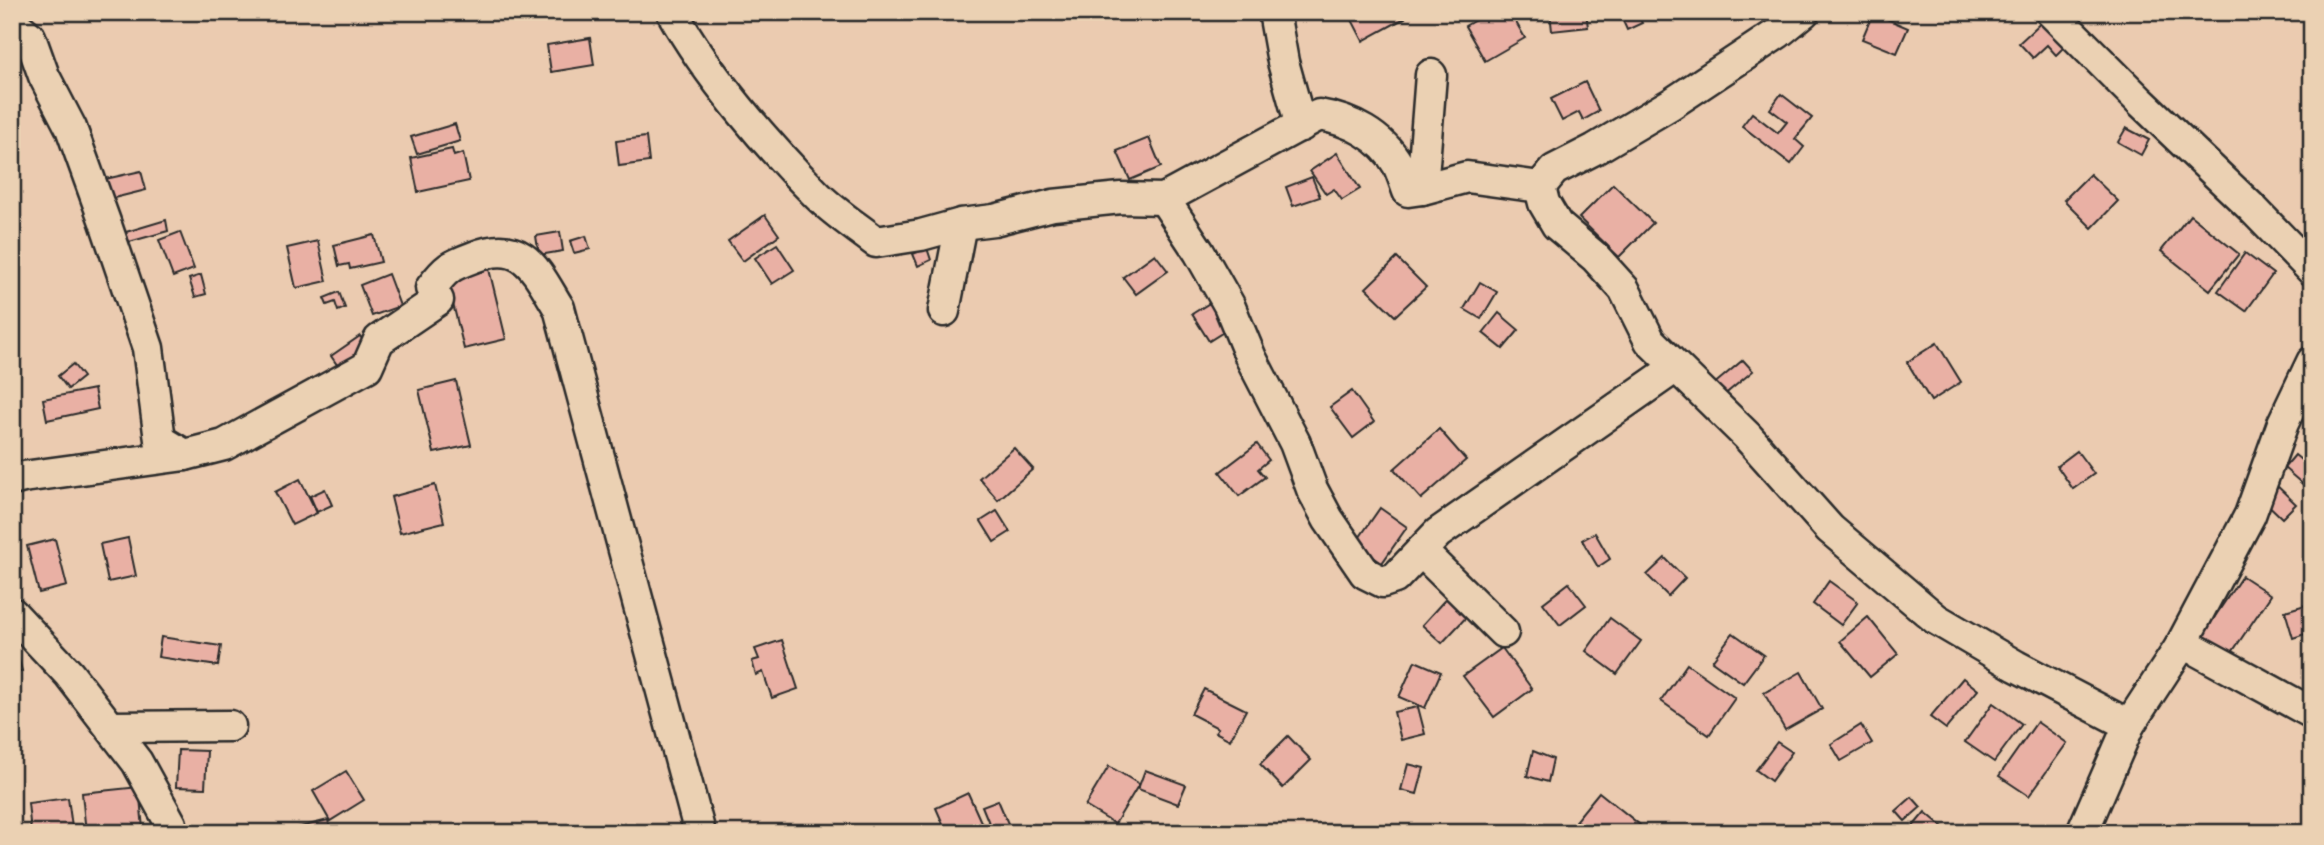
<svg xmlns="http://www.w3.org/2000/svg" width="2324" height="845" viewBox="0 0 2324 845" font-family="Delius,sans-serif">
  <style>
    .building { fill: #e9b0a4; stroke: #2b2b2b; stroke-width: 2 }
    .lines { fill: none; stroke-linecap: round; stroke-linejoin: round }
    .minor-casing { stroke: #2b2b2b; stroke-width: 35 }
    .minor { stroke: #ebd1b3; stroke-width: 30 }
  </style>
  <rect width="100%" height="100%" fill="#ebcbb0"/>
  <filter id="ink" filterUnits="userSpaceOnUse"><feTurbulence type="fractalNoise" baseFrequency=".0143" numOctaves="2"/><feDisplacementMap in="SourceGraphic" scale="14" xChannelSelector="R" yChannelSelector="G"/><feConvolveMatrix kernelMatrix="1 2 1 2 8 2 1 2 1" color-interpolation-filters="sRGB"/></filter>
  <g filter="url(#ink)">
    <g class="building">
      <path d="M1357 12H1402L1405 18 1363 41 1350 16Z"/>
      <path d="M1489 12H1510L1525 38 1485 61 1465 26Z"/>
      <path d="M1550 12H1586L1588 27 1552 31Z"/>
      <path d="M1619 12H1637L1642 23 1627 30Z"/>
      <path d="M1873 13 1908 28 1897 53 1862 39Z"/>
      <path d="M2046 18 2069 42 2056 55 2047 45 2033 58 2019 43Z"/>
      <path d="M590 38 594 65 551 72 547 45Z"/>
      <path d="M1585 82 1599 111 1583 120 1579 112 1562 121 1551 99Z"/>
      <path d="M1781 94 1812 118 1795 139 1804 147 1791 164 1742 126 1752 113 1778 133 1787 122 1770 109Z"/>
      <path d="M455 124 460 141 417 154 411 137Z"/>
      <path d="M2126 128 2149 140 2141 155 2118 142Z"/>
      <path d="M646 137 649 162 619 166 616 141Z"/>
      <path d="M1149 138 1161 167 1130 180 1117 151Z"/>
      <path d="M452 149 454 156 463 153 469 181 418 192 411 158Z"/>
      <path d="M1337 153 1360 189 1342 200 1334 189 1326 194 1310 171Z"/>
      <path d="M141 171 146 190 106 200 101 180Z"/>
      <path d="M2090 174 2118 201 2092 228 2064 200Z"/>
      <path d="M1312 177 1320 197 1293 206 1286 187Z"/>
      <path d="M1613 184 1653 223 1619 257 1579 218Z"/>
      <path d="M765 215 779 235 743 261 728 241Z"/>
      <path d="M2190 215 2239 254 2210 290 2161 251Z"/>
      <path d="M166 220 168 231 129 242 126 232Z"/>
      <path d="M180 232 194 269 173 277 159 240Z"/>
      <path d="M560 232 563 251 539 255 536 236Z"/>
      <path d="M374 235 381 262 350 269 349 264 339 266 334 245Z"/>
      <path d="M586 236 590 249 574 253 570 241Z"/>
      <path d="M318 241 327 281 296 288 287 248Z"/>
      <path d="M777 244 794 270 772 284 755 258Z"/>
      <path d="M927 248 931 260 918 266 913 254Z"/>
      <path d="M2245 253 2273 274 2246 311 2218 291Z"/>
      <path d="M1155 254 1168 271 1136 294 1123 277Z"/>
      <path d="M1397 258 1426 287 1395 316 1366 288Z"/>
      <path d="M489 269 506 339 464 349 447 279Z"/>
      <path d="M388 274 400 306 372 316 360 285Z"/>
      <path d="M201 275 206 294 195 297 189 279Z"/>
      <path d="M1480 282 1497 292 1481 319 1464 309Z"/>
      <path d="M339 292 345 308 338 311 335 302 327 305 324 298Z"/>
      <path d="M1216 299 1233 326 1209 341 1192 314Z"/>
      <path d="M1499 313 1519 330 1503 349 1483 333Z"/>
      <path d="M12 315 21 359 12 361Z"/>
      <path d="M360 336 371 352 342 372 331 356Z"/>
      <path d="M1937 343 1961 382 1931 401 1907 362Z"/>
      <path d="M1743 360 1753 371 1723 396 1713 385Z"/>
      <path d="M73 364 83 377 68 389 58 376Z"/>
      <path d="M456 381 471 445 434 453 419 390Z"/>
      <path d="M94 389 98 409 47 420 43 399Z"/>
      <path d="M1352 391 1374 422 1353 438 1330 407Z"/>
      <path d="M1439 429 1466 460 1421 499 1394 469Z"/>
      <path d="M1257 444 1269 460 1258 469 1265 477 1239 496 1220 472Z"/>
      <path d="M1014 448 1033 469 998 500 979 478Z"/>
      <path d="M2077 451 2094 474 2073 489 2057 466Z"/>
      <path d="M2295 455 2312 469V480L2306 487 2284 468Z"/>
      <path d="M300 479 317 513 292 525 275 492Z"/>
      <path d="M2273 482 2296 504 2282 518 2259 496Z"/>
      <path d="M435 485 444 522 400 533 391 497Z"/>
      <path d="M325 489 332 505 317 512 310 496Z"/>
      <path d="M1380 508 1407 527 1382 563 1355 544Z"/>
      <path d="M997 511 1010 532 994 542 981 521Z"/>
      <path d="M1595 533 1610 559 1598 567 1582 540Z"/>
      <path d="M128 538 136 576 108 582 100 544Z"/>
      <path d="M55 539 67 586 39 593 27 546Z"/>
      <path d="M1665 558 1685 578 1668 596 1647 575Z"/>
      <path d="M2242 576 2271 595 2228 658 2200 639Z"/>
      <path d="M1829 581 1858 602 1841 625 1813 604Z"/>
      <path d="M1569 583 1586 605 1560 625 1543 603Z"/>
      <path d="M1452 592 1472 611 1442 643 1422 625Z"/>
      <path d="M2312 603V644L2308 633 2293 638 2285 611Z"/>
      <path d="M1868 617 1898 654 1870 677 1840 641Z"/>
      <path d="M1610 618 1641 641 1617 674 1586 651Z"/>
      <path d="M1733 633 1764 655 1743 683 1712 661Z"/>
      <path d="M12 635 22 671 12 673Z"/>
      <path d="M161 637 221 646 218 666 158 657Z"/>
      <path d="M782 640 798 689 772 698 763 672 756 675 752 661 759 659 755 649Z"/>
      <path d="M1502 648 1532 689 1494 717 1463 676Z"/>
      <path d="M1415 661 1441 672 1425 708 1399 697Z"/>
      <path d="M1687 664 1735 698 1709 735 1661 701Z"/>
      <path d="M1801 672 1822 709 1785 730 1764 693Z"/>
      <path d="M1963 678 1978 690 1946 729 1930 717Z"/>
      <path d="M1204 689 1246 710 1230 740 1215 732 1218 728 1191 714Z"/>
      <path d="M1993 703 2022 724 1994 762 1965 742Z"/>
      <path d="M1418 707 1425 734 1401 740 1394 712Z"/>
      <path d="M2037 722 2067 743 2029 796 1999 776Z"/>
      <path d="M1861 725 1872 743 1841 761 1831 744Z"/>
      <path d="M1288 736 1311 760 1283 788 1260 764Z"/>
      <path d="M1777 742 1792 752 1771 781 1756 770Z"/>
      <path d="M178 750 207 751 205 788 176 787Z"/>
      <path d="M1533 751 1553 759 1548 782 1527 776Z"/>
      <path d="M1408 764 1424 768 1417 794 1401 790Z"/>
      <path d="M1109 766 1139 784 1115 824 1085 806Z"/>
      <path d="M1145 770 1186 785 1178 804 1138 789Z"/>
      <path d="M346 771 364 800 330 821 313 791Z"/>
      <path d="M139 787 143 829 86 833 82 793Z"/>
      <path d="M1599 792 1640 825 1633 833H1592L1576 820Z"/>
      <path d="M968 793 986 833H947L936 808Z"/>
      <path d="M1912 797 1921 807 1905 821 1896 811Z"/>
      <path d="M68 798 72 827 31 832 28 803Z"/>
      <path d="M998 800 1012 833H993L982 806Z"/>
      <path d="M1925 812 1950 833H1913L1910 830Z"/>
      <path d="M328 820 331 833H299L297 828Z"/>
    </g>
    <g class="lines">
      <g class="minor-casing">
        <g id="minor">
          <path d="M672 12C707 75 766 144 818 196 835 213 857 227 876 242L921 235 961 224 994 220 1053 205 1121 198 1164 199 1319 115C1350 120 1382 136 1398 165 1402 173 1405 183 1408 191L1422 189 1431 75"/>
          <path d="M1274 12 1283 62 1301 126"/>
          <path d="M1804 12 1778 33 1671 104 1595 149 1554 170 1540 187 1544 203 1557 225 1595 257 1624 289 1650 341 1747 436 1830 529 1936 619 2016 666 2129 725"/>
          <path d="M2051 12 2140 101 2252 208 2312 270"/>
          <path d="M12 22 30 37 44 76 71 128 105 222 148 348 160 440 185 455 224 445 367 367 379 340 438 300 431 288C447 267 450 266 474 257 524 237 536 271 559 308L700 833"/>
          <path d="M1422 189 1467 177 1540 187"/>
          <path d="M1164 199 1199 252 1229 305 1251 358 1295 443 1312 489 1328 519 1365 573 1383 582 1395 578 1438 533 1676 367"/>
          <path d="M944 311 961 224"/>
          <path d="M12 480 23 477 185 455"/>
          <path d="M1421 551 1503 632"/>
          <path d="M12 613 69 674 137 762 171 824 173 833"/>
          <path d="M2180 647 2189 646 2312 713"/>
          <path d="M111 727 230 726"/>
          <path d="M2082 833 2129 725 2180 647 2250 515 2283 423 2312 362"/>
        </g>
      </g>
      <use href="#minor" class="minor"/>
    </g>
  </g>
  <rect width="2324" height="845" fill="none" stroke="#ebd1b3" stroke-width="42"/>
  <rect x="21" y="21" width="2282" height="803" fill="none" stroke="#2b2b2b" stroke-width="2.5" filter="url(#ink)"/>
</svg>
